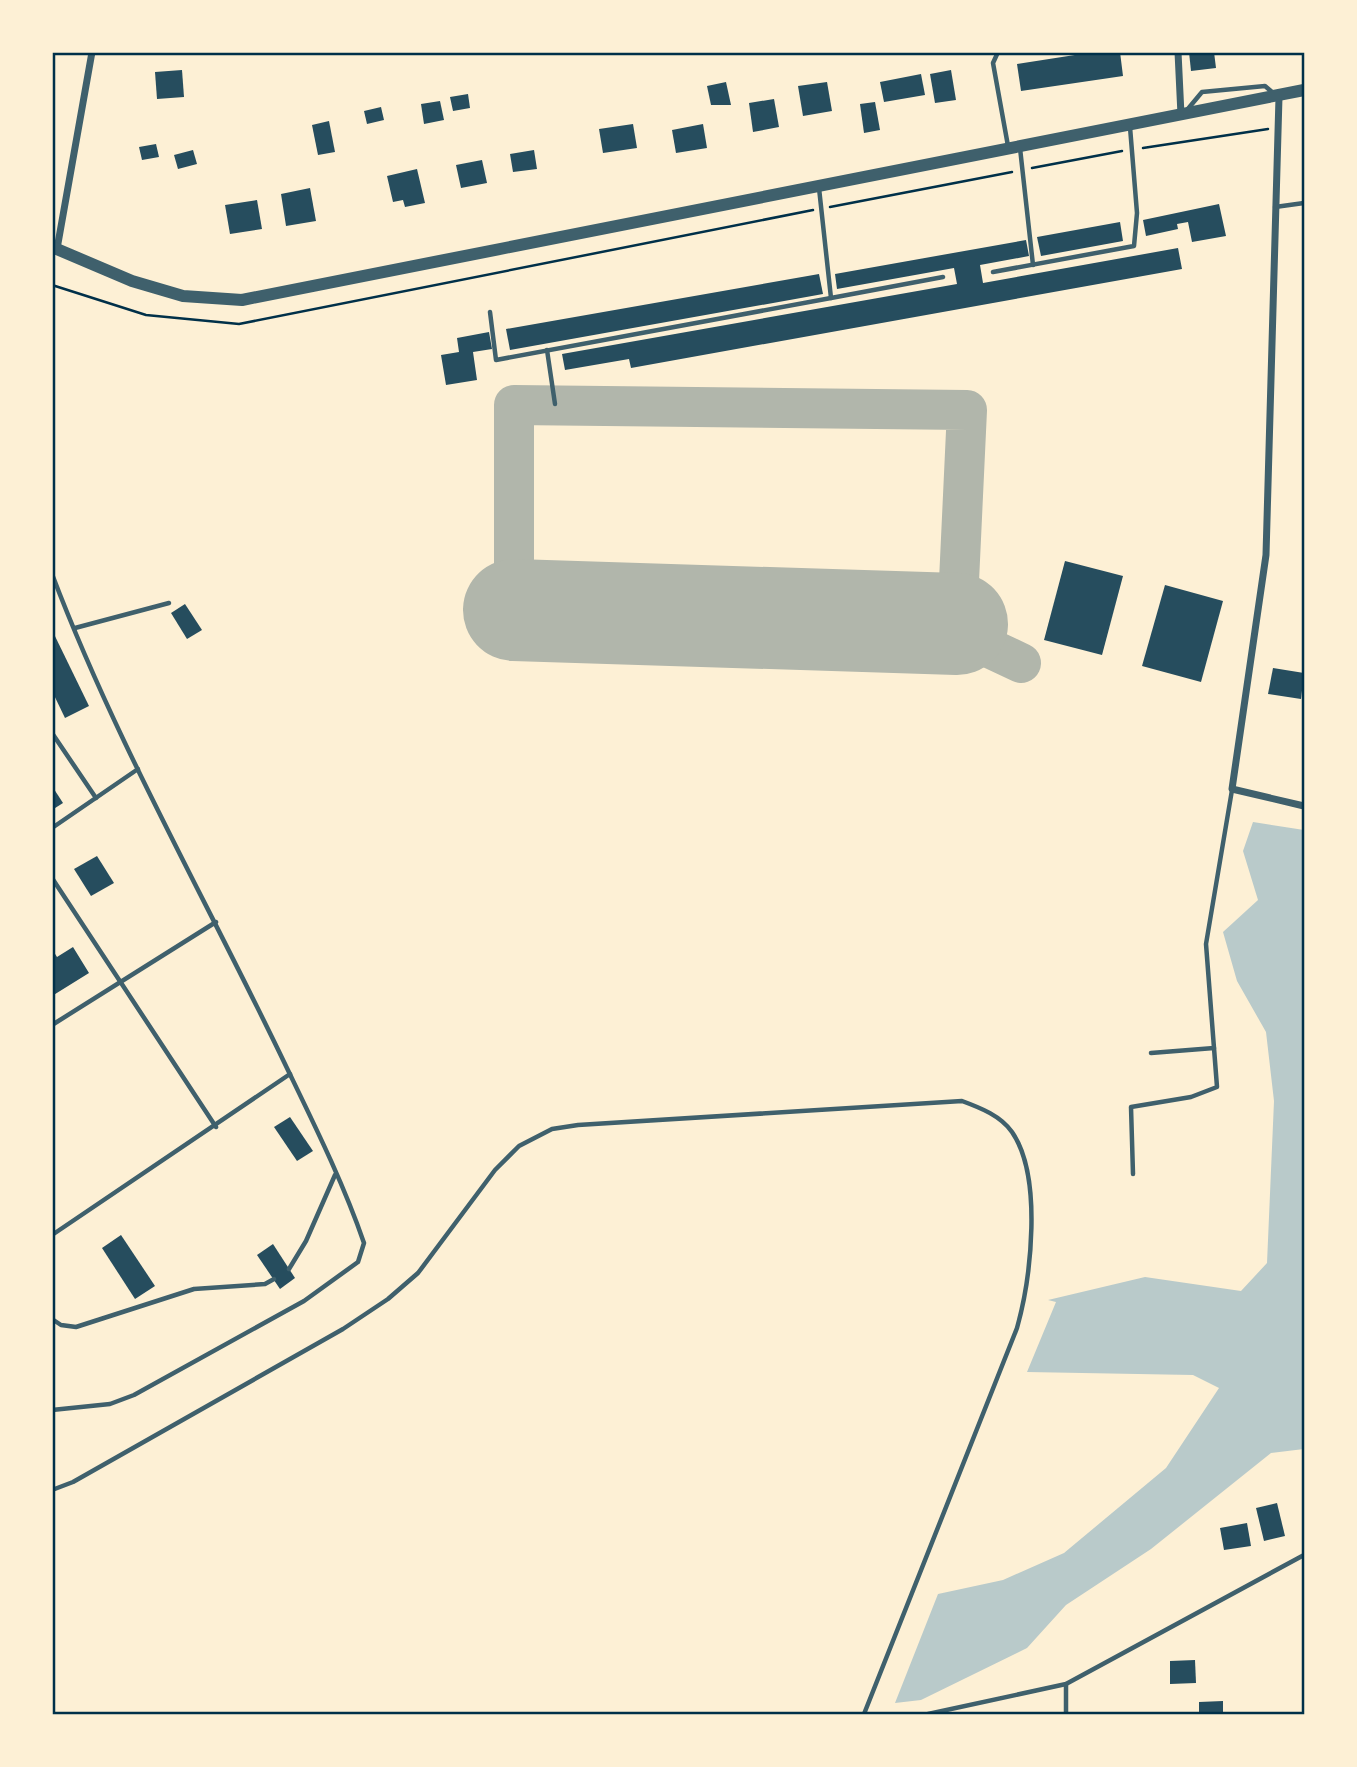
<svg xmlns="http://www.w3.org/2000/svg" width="1357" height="1767" viewBox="0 0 1357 1767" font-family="'Source Serif 4',serif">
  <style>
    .green { fill: #b9caca }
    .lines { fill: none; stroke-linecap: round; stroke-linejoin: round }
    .taxiway { stroke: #b1b6ab; stroke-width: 40 }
    .runway { stroke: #b1b6ab; stroke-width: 102 }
    .building { fill: #264d5e }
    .path { stroke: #003049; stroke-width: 2.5 }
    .service { stroke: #3f606c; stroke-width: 4.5 }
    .minor { stroke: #3f606c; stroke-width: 7 }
    .tertiary { stroke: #3f606c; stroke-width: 12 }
    .neatline { fill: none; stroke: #003049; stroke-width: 2.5 }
  </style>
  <rect width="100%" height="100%" fill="#fdf0d5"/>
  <path class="green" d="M1253 822 1304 830V1449L1271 1453 1151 1549 1066 1605 1027 1648 921 1700 895 1703 938 1594 1003 1580 1064 1553 1166 1468 1219 1388 1193 1375 1027 1372 1056 1302 1048 1300 1145 1277 1241 1291 1267 1263 1274 1101 1266 1032 1237 981 1223 932 1258 900 1243 851Z"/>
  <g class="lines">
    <path class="taxiway" d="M514 610V405L967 410 957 624 972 640 1021 663"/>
    <path class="runway" d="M514 610 957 624"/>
  </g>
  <g class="building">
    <path d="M1094 52H1120L1123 76 1021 91 1017 64Z"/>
    <path d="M1189 52H1214L1216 68 1191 71Z"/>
    <path d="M182 70 184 97 157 99 155 72Z"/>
    <path d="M951 70 956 100 935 103 930 74Z"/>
    <path d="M921 74 925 95 884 102 880 82Z"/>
    <path d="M726 82 731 105H711L707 86Z"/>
    <path d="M827 82 832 111 803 116 798 86Z"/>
    <path d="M468 94 470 108 453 111 450 97Z"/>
    <path d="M774 99 779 127 753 132 749 103Z"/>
    <path d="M440 101 444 120 424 124 421 104Z"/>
    <path d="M875 102 880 130 864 133 860 104Z"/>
    <path d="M381 107 384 120 367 124 364 111Z"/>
    <path d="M329 121 335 152 318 155 312 125Z"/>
    <path d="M633 124 637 148 603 153 599 129Z"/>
    <path d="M703 124 707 148 676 153 672 130Z"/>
    <path d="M156 144 159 157 142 160 139 147Z"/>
    <path d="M193 150 197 164 178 169 174 155Z"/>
    <path d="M534 150 537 169 513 172 510 154Z"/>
    <path d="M482 160 487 183 461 188 456 165Z"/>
    <path d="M417 169 425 203 405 207 403 200 393 202 387 176Z"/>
    <path d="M310 188 316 221 286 226 281 194Z"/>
    <path d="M257 200 262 229 230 234 225 205Z"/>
    <path d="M1219 204 1226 236 1192 242 1188 222 1177 224 1178 229 1146 236 1143 220Z"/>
    <path d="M1120 222 1123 241 1041 256 1037 237Z"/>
    <path d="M1026 240 1029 256 980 265 983 283 1178 248 1182 269 631 368 629 359 565 370 562 354 957 284 954 268 837 289 835 274Z"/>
    <path d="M819 274 823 294 510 350 506 329Z"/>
    <path d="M489 332 492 349 473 352 477 380 446 385 441 355 459 352 457 338Z"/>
    <path d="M1065 561 1123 576 1102 655 1044 640Z"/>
    <path d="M1165 585 1223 601 1201 682 1142 666Z"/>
    <path d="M185 604 202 630 187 639 171 613Z"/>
    <path d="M52 630 89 706 65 718 52 691Z"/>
    <path d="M1273 668 1304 673 1301 699 1268 694Z"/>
    <path d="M52 786 63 803 52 810Z"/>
    <path d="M97 856 114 883 91 896 74 869Z"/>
    <path d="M73 947 89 973 52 996V949L57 957Z"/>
    <path d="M290 1117 313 1151 297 1161 274 1127Z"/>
    <path d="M121 1235 155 1286 135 1299 102 1248Z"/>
    <path d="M273 1244 295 1278 280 1289 257 1255Z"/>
    <path d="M1277 1503 1285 1536 1264 1541 1256 1508Z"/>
    <path d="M1247 1523 1251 1546 1224 1550 1220 1528Z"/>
    <path d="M1195 1660 1196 1683 1170 1684V1661Z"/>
    <path d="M1223 1701V1714H1199V1702Z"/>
  </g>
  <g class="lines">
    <g class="path">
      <path d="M1143 148 1268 129"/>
      <path d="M1032 168 1122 151"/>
      <path d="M830 207 1012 172"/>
      <path d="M52 285 146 315 239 324 813 210"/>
    </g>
    <g class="service">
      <path d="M998 52 993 63 1008 146"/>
      <path d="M1187 110 1202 92 1265 86 1272 92"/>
      <path d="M1020 148 1033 265"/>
      <path d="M819 188 831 298 943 277"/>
      <path d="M1275 207 1304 203"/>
      <path d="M993 272 1134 246 1137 213 1130 127"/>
      <path d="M490 312 496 360 831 298"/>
      <path d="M547 350 555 404"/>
      <path d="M52 574C116 743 207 901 285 1064 313 1122 343 1182 364 1243L358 1262 304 1301 134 1395 110 1404 52 1410"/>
      <path d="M75 628 169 603"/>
      <path d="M52 733 96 798"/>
      <path d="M52 828 138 769"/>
      <path d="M52 878 216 1127"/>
      <path d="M52 1025 216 922"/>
      <path d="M1151 1053 1214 1048 1206 944 1232 790"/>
      <path d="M1133 1174 1131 1107 1191 1097 1217 1087 1214 1048"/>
      <path d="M52 1235 290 1074"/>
      <path d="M289 1269 306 1241 335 1175"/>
      <path d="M52 1319 61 1325 76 1327 194 1289 265 1284 274 1279"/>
      <path d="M52 1490 73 1482 343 1329 388 1299 418 1273 495 1170 519 1146 552 1129 578 1125 962 1101C981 1108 1001 1116 1012 1132 1043 1177 1031 1278 1017 1328L864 1714"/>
      <path d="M1066 1684V1714"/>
      <path d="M928 1714 1066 1684 1304 1555"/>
    </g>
    <g class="minor">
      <path d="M1178 52 1181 115"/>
      <path d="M1279 97 1266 555 1232 789 1304 806"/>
      <path d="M57 249 92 52"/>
    </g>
    <path class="tertiary" d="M52 247 132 281 183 296 242 300 1304 90"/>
  </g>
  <rect width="1357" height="1767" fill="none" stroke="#fdf0d5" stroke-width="108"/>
  <rect x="54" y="54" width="1249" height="1659" class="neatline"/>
</svg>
